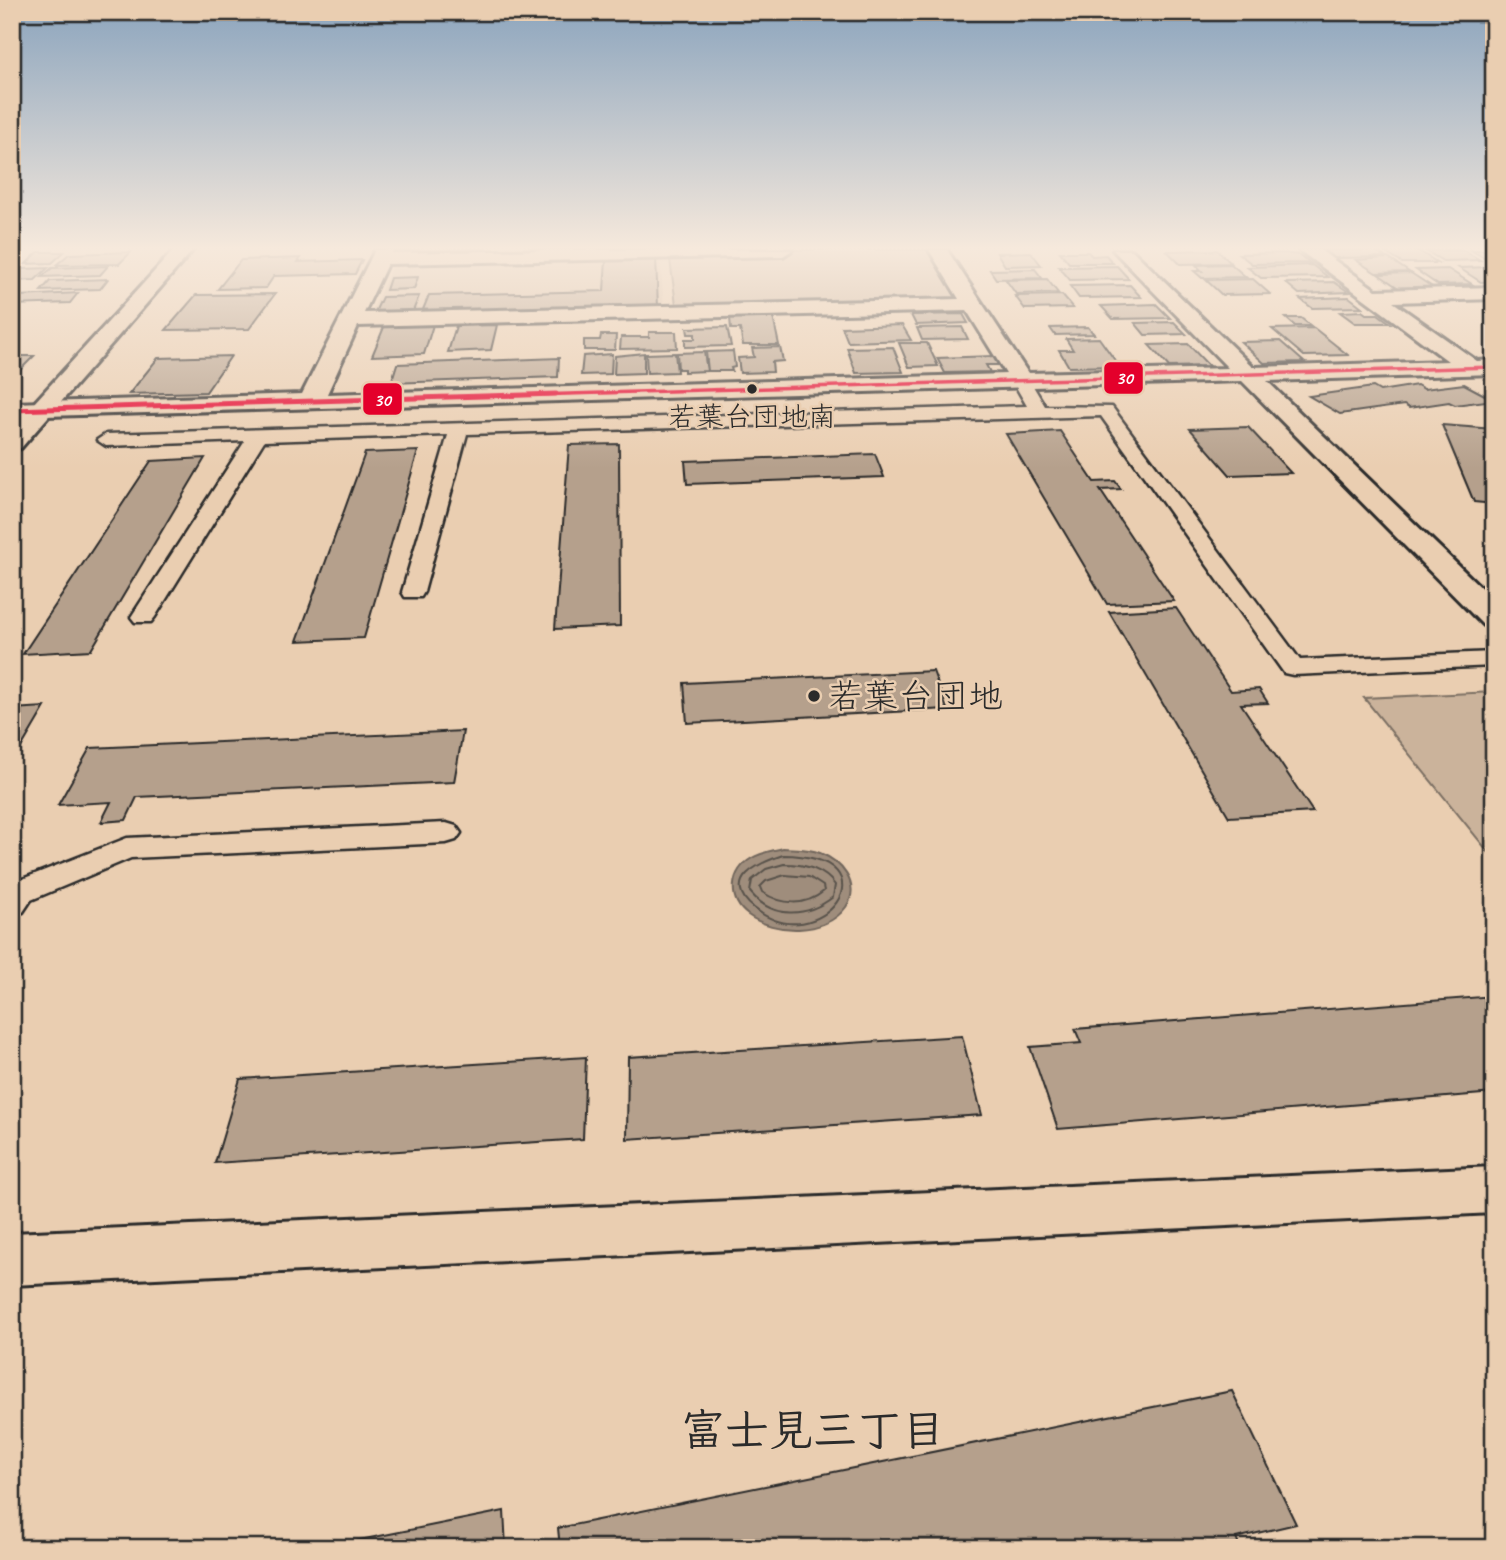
<svg xmlns="http://www.w3.org/2000/svg" width="1506" height="1560" viewBox="0 0 1506 1560" font-family="Caveat,'Klee One',sans-serif">
  <style>
    .built { fill: #dac0a6 }
    .green { fill: #cbb39b; stroke: #7b6f63; stroke-width: 2 }
    .water { fill: #9f8d7c; stroke: #71665c; stroke-width: 2 }
    .lines { fill: none; stroke-linecap: round; stroke-linejoin: round }
    .shore { stroke: #59524b; stroke-width: 2 }
    .building { fill: #b5a08c; stroke: #2b2b2b; stroke-width: 2 }
    .lane-casing { stroke: #2b2b2b; stroke-width: 5 }
    .street-casing { stroke: #2b2b2b; stroke-width: 6 }
    .secondary-casing { stroke: #2b2b2b; stroke-width: 6 }
    .lane { fill: #eaceb1; fill-rule: evenodd }
    .street { fill: #eaceb1; fill-rule: evenodd }
    .secondary { fill: #eaceb1; fill-rule: evenodd }
    .bus-1-far1-casing { stroke: #eaceb1; stroke-width: 6 }
    .bus-1-casing { stroke: #eaceb1; stroke-width: 9 }
    .bus-1-far1 { stroke: #e4002b; stroke-width: 3.5 }
    .bus-1 { stroke: #e4002b; stroke-width: 5 }
    .bus-dot { fill: #2b2b2b; stroke: #eaceb1; stroke-width: 2.5 }
    .labels { text-anchor: middle; stroke-width: 5; stroke-linejoin: round; paint-order: stroke }
    .far-bus-label { font-size: 28px; fill: #2b2b2b; stroke: #eaceb1 }
    .poi-label { font-size: 35px; fill: #2b2b2b; stroke: #eaceb1; text-anchor: start }
    .near-neighbourhood-label { font-size: 44px; font-weight: bold; fill: #2b2b2b; stroke: #eaceb1 }
    .line-badge { stroke: #eaceb1; stroke-width: 2.5 }
    .badge-label { font-size: 19px; text-anchor: middle; font-weight: bold; fill: #fff }
  </style>
  <rect width="100%" height="100%" fill="#eaceb1"/>
  <filter id="ink" filterUnits="userSpaceOnUse"><feTurbulence type="fractalNoise" baseFrequency=".0143" numOctaves="2"/><feDisplacementMap in="SourceGraphic" scale="14" xChannelSelector="R" yChannelSelector="G"/><feConvolveMatrix kernelMatrix="1 2 1 2 8 2 1 2 1" color-interpolation-filters="sRGB"/></filter>
  <g filter="url(#ink)">
    <path class="built" d="M660 256 664 309 369 317 394 262Z"/>
    <g class="green">
      <path d="M783 250H938L973 305 677 312 669 252Z"/>
      <path d="M1494 692V859L1364 698Z"/>
    </g>
    <path class="water" d="M783 848C795 849 808 848 820 853 840 861 862 884 846 907 825 936 774 934 748 915 727 899 730 871 752 858 762 852 772 851 783 848Z"/>
    <g class="lines">
      <g class="shore">
        <path d="M783 855C899 856 820 962 754 908 720 880 759 863 783 855Z"/>
        <path d="M784 864C804 864 823 868 835 885L833 897C806 918 772 919 750 892L752 880 766 869Z"/>
        <path d="M785 875 809 877 823 886 824 891C805 907 782 905 762 892L760 887 766 881Z"/>
      </g>
    </g>
    <g class="building">
      <path d="M1217 250 1231 263 1180 264 1167 251Z"/>
      <path d="M1323 250H1375L1385 257 1334 258Z"/>
      <path d="M1381 250H1417L1438 263H1402Z"/>
      <path d="M1463 250 1480 260 1443 261 1426 251Z"/>
      <path d="M1471 250H1494V260H1489Z"/>
      <path d="M38 252H64L52 263 26 264Z"/>
      <path d="M131 252 119 264 56 265 69 254Z"/>
      <path d="M1031 252 1041 265 1005 266 997 253Z"/>
      <path d="M1060 252H1088L1092 256 1106 255 1113 263H1069Z"/>
      <path d="M1283 253 1299 255 1310 263 1252 264 1239 254Z"/>
      <path d="M301 258 298 262 362 260 355 274 274 276 266 288 218 289 241 260Z"/>
      <path d="M656 258 658 307 422 312 429 295 604 291 606 259Z"/>
      <path d="M1388 258 1409 272 1376 273 1356 260Z"/>
      <path d="M1231 264 1246 277 1202 278 1194 271H1202L1196 265Z"/>
      <path d="M1312 265 1328 277 1261 278 1247 267Z"/>
      <path d="M108 266 100 275 42 277 52 268Z"/>
      <path d="M1117 266 1129 279 1070 280 1059 267Z"/>
      <path d="M1491 267 1494 269V281L1481 282 1459 268Z"/>
      <path d="M48 268 35 280 12 281V277L21 269Z"/>
      <path d="M1035 269 1042 278 996 279 990 270Z"/>
      <path d="M1448 269 1472 284 1438 285 1416 270Z"/>
      <path d="M1411 273 1434 288 1400 289 1378 274Z"/>
      <path d="M418 277 414 289 386 290 390 278Z"/>
      <path d="M108 279 100 289 41 291 50 281Z"/>
      <path d="M1047 279 1058 293 1016 294 1006 280Z"/>
      <path d="M1253 279 1270 294 1222 295 1206 280Z"/>
      <path d="M1334 282 1349 292 1299 294 1286 283Z"/>
      <path d="M1130 285 1141 297 1079 298 1070 286Z"/>
      <path d="M78 293 70 303 12 305 19 296Z"/>
      <path d="M275 294 249 329 166 330 196 295Z"/>
      <path d="M1062 295 1073 308 1025 309 1015 296Z"/>
      <path d="M419 296 413 311 375 312 382 297Z"/>
      <path d="M1349 297 1362 307 1312 308 1300 299Z"/>
      <path d="M1156 304 1170 318 1113 319 1101 306Z"/>
      <path d="M1362 311 1366 314H1378L1390 323H1355L1340 312Z"/>
      <path d="M963 314 968 323 916 325 911 315Z"/>
      <path d="M773 317 779 345H743L740 329H731L730 318Z"/>
      <path d="M1286 318H1301L1311 326H1295Z"/>
      <path d="M1174 322 1186 334 1145 335 1135 323Z"/>
      <path d="M433 325 424 354 372 356 384 327Z"/>
      <path d="M497 325 491 350 448 352 456 326Z"/>
      <path d="M902 325 911 340 848 342 842 327Z"/>
      <path d="M727 327 731 346 685 347V339H695V334H688L687 328Z"/>
      <path d="M962 327 968 339 922 340 917 328Z"/>
      <path d="M1088 327 1094 334 1055 335 1050 328Z"/>
      <path d="M1314 328 1348 355 1304 356 1272 329Z"/>
      <path d="M649 332H676L677 348 620 349 621 337H649Z"/>
      <path d="M601 335H616L615 350H584V340H600Z"/>
      <path d="M1099 338 1119 366 1069 367 1059 350H1073L1066 339Z"/>
      <path d="M1280 341 1304 362 1264 363 1241 342Z"/>
      <path d="M899 343H927L938 366 909 367Z"/>
      <path d="M1188 344 1209 366 1169 367 1149 345Z"/>
      <path d="M780 347 783 361 772 362 773 372 740 373 738 358 754 357 752 348Z"/>
      <path d="M893 347 903 372 856 373 847 348Z"/>
      <path d="M733 351 735 367 731 368 732 371H708L706 352Z"/>
      <path d="M704 352 707 371 684 372V369H678L677 353Z"/>
      <path d="M644 353V373L614 374 615 356Z"/>
      <path d="M675 353 677 372 647 373 646 354Z"/>
      <path d="M612 354 611 374 581 375 583 356Z"/>
      <path d="M12 356H34L12 378Z"/>
      <path d="M231 356 206 392 129 394 158 358Z"/>
      <path d="M994 356 999 365H986L990 372 945 373 937 358Z"/>
      <path d="M559 358 558 377 391 383 397 364Z"/>
      <path d="M1464 384 1494 400 1455 405 1449 402 1409 408 1404 405 1340 414 1309 396 1373 387 1380 391 1417 385 1424 389Z"/>
      <path d="M1442 425 1494 429V504L1474 502Z"/>
      <path d="M1248 427 1291 473 1230 475 1190 429Z"/>
      <path d="M1060 431 1094 482 1115 481 1121 489 1100 490 1174 601 1107 604 1006 434Z"/>
      <path d="M619 444 620 626 555 629 569 445Z"/>
      <path d="M418 451 364 638 297 641 365 453Z"/>
      <path d="M875 454 884 477 687 484 685 461Z"/>
      <path d="M205 458 91 650 23 654 151 461Z"/>
      <path d="M1176 608 1231 691 1259 689 1268 703 1241 704 1313 812 1229 817 1109 612Z"/>
      <path d="M933 671 947 709 687 723 684 683Z"/>
      <path d="M45 707 12 763V709Z"/>
      <path d="M463 731 454 782 137 797 126 820 101 822 111 802 58 805 90 748Z"/>
      <path d="M1494 996V1093L1058 1129 1030 1047 1081 1043 1075 1029Z"/>
      <path d="M962 1036 982 1115 627 1139 628 1057Z"/>
      <path d="M586 1057 583 1139 215 1163 240 1079Z"/>
      <path d="M1232 1391 1296 1524 1236 1538 1240 1548H560L558 1528Z"/>
      <path d="M504 1511 506 1548H320Z"/>
    </g>
    <g class="lines">
      <g class="lane-casing">
        <g id="lane">
          <path d="M1021 375 1027 376 1045 406 1112 407 1300 660 1494 652V666L1293 675 1284 673 1101 416 467 434 424 592 421 597H405L402 592 448 435 264 441 155 617 151 622H135L131 617 245 441 106 446 97 440 106 434 1027 406 1012 380Z"/>
          <path d="M446 823 456 826 461 833 456 840 446 843 131 858 31 900 23 912 12 915V883L127 838Z"/>
        </g>
      </g>
      <g class="street-casing">
        <g id="street">
          <path d="M375 250H393L392 253 550 250H792L783 256 387 264 364 313 959 299 929 250H947L1028 373 1228 368 1113 250H1132L1253 367 1448 361 1299 250H1320L1376 290 1494 287V299L1393 302 1477 361 1494 360V374L1267 381 1494 600V628L1483 625 1242 381 12 417V403L302 394ZM967 311 1006 374 327 394 358 326Z"/>
          <path d="M1494 1167V1213L12 1285V1233Z"/>
        </g>
      </g>
      <g class="secondary-casing">
        <path id="secondary" d="M174 250H193L21 448 12 451V427Z"/>
      </g>
      <use href="#lane" class="lane"/>
      <use href="#street" class="street"/>
      <use href="#secondary" class="secondary"/>
      <g class="bus-1-far1-casing">
        <path id="bus-1-far1" d="M496 396 1494 367"/>
      </g>
      <g class="bus-1-casing">
        <path id="bus-1" d="M12 410 556 394"/>
      </g>
      <use href="#bus-1-far1" class="bus-1-far1"/>
      <use href="#bus-1" class="bus-1"/>
    </g>
  </g>
  <linearGradient id="sky" x2="0" y2="1"><stop stop-color="#8ba4bd"/><stop offset="0.53" stop-color="#f6e9dc"/><stop offset="1" stop-color="#f6e9dc" stop-opacity="0"/></linearGradient>
  <rect width="1506" height="468" fill="url(#sky)"/>
  <g class="bus-dot">
    <circle cx="752" cy="389" r="6"/>
    <circle cx="814" cy="696" r="7"/>
  </g>
  <g class="labels">
    <g class="far-bus-label">
      <text x="752" y="426">若葉台団地南</text>
    </g>
    <g class="poi-label">
      <text x="828" y="708">若葉台団地</text>
    </g>
    <g class="near-neighbourhood-label">
      <text x="813" y="1445">富士見三丁目</text>
    </g>
  </g>
  <g class="line-badge">
    <rect x="1103" y="361" width="41" height="34" rx="7" fill="#e4002b"/>
    <rect x="362" y="382" width="41" height="34" rx="7" fill="#e4002b"/>
  </g>
  <g class="badge-label">
    <text x="1124" y="384">30</text>
    <text x="382" y="406">30</text>
  </g>
  <rect width="1506" height="1560" fill="none" stroke="#eaceb1" stroke-width="42"/>
  <rect x="21" y="21" width="1464" height="1518" fill="none" stroke="#2b2b2b" stroke-width="2.5" filter="url(#ink)"/>
</svg>
